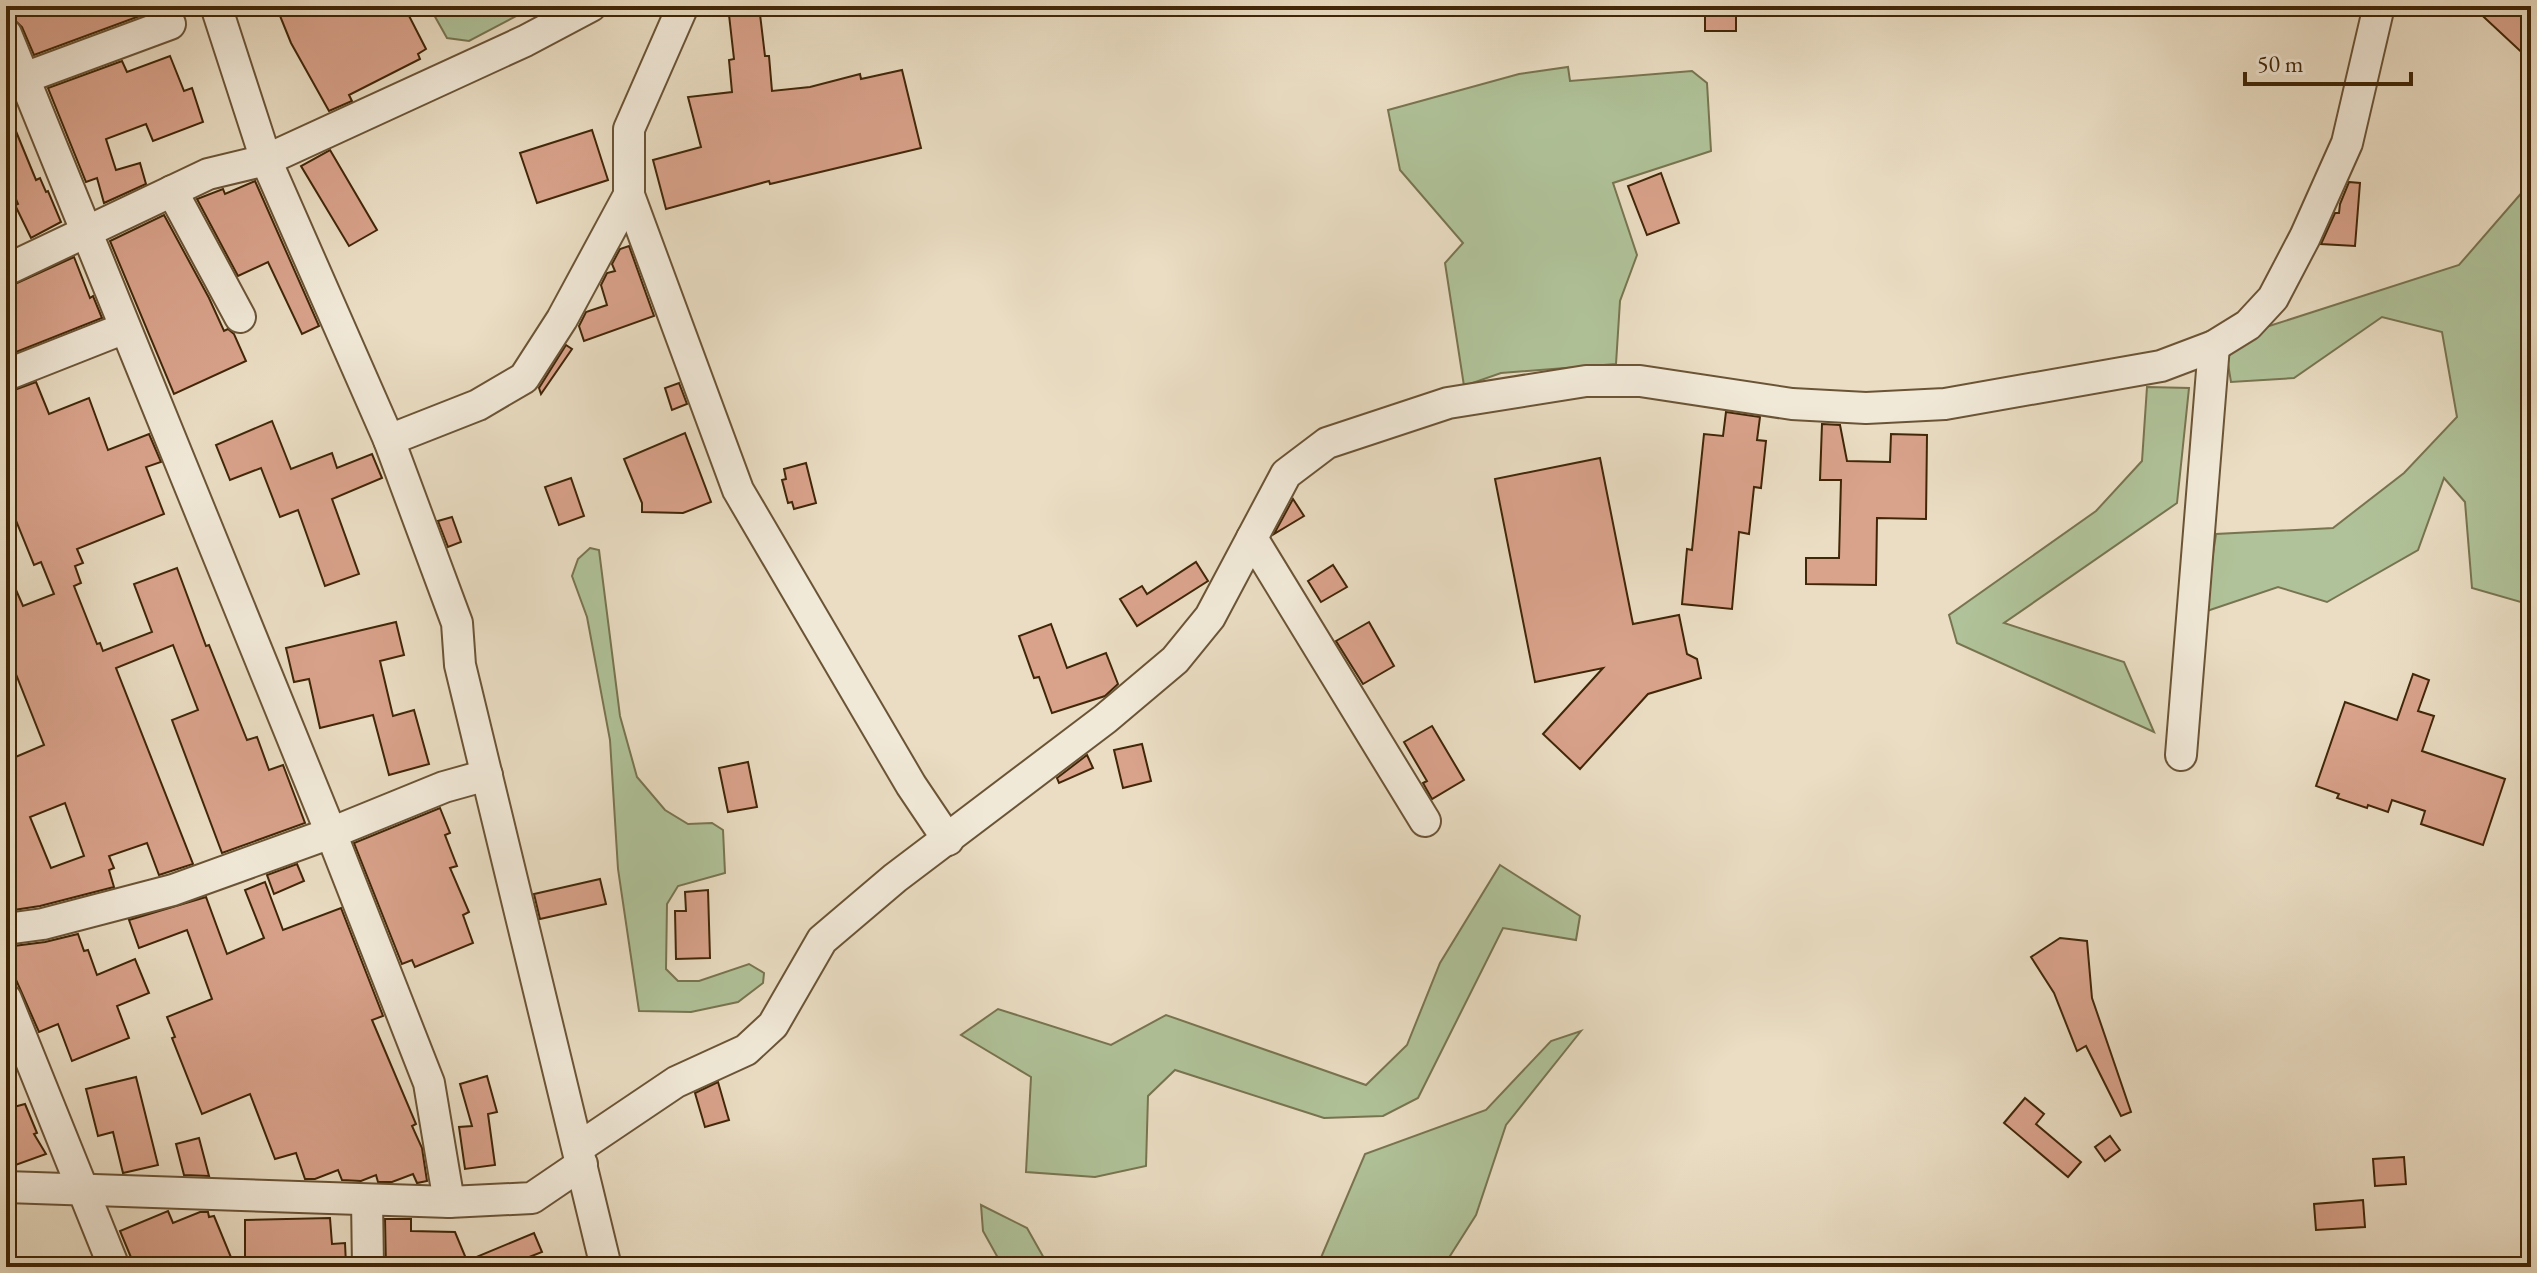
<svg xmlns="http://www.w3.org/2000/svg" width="2537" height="1273" viewBox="0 0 2537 1273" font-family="'EB Garamond',serif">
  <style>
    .green { fill: #b0c299; stroke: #787450; stroke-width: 2 }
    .building { fill: #d9a28b; stroke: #412607; stroke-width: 2; fill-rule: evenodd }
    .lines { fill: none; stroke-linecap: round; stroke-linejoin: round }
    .minor-casing { stroke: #6b5436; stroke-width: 34 }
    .minor { stroke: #f1e9d8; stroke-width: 30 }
  </style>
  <rect width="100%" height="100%" fill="#eaddc3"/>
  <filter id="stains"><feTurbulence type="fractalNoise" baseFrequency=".0025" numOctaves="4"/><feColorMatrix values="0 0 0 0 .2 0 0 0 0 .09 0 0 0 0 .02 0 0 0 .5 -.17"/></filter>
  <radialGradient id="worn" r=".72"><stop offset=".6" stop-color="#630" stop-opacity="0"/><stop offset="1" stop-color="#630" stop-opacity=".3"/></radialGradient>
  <g class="green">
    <path d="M429 6H535L469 41 447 38Z"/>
    <path d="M1568 67 1570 81 1692 71 1707 83 1711 151 1613 183 1637 255 1620 301 1616 364 1501 373 1464 386 1445 263 1463 243 1400 170 1388 110 1519 74Z"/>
    <path d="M2531 182V605L2472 588 2465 502 2444 478 2418 550 2327 602 2278 587 2204 612 2216 534 2333 528 2404 473 2457 417 2442 332 2382 317 2294 378 2231 382 2226 352 2266 327 2459 265Z"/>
    <path d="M2147 387 2189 388 2177 503 2004 623 2124 662 2154 732 1957 643 1949 615 2096 511 2142 461Z"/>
    <path d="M590 548 599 550 620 716 637 777 665 810 688 824 712 823 723 830 725 873 678 886 667 904 666 969 678 981H699L749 964 764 973 763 983 738 1002 691 1012 639 1011 618 869 610 740 587 617 572 576 578 559Z"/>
    <path d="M1500 865 1580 916 1576 940 1503 928 1418 1098 1383 1116 1324 1118 1175 1070 1148 1096 1146 1166 1095 1177 1026 1172 1031 1077 961 1035 998 1009 1111 1045 1166 1015 1366 1085 1407 1045 1440 963Z"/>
    <path d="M1581 1031 1506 1125 1476 1215 1443 1267H1317L1365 1154 1486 1110 1551 1041Z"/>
    <path d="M981 1205 1027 1228 1049 1267H1003L983 1231Z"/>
  </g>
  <g class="building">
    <path d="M37 6H182L164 7 34 55 22 27 10 16Z"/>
    <path d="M276 6H373L377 14 392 6H404L426 49 418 54 420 59 349 95 352 101 329 111 291 43Z"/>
    <path d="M728 6H759L765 56H769L772 91 810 87 860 74 861 79 902 70 921 148 770 184 769 181 666 209 653 160 701 147 688 97 732 92 729 60 734 59Z"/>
    <rect x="1705" y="6" width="31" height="25"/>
    <path d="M2472 6H2531V61Z"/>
    <path d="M170 56 184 91 192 88 203 122 153 141 146 124 106 139 116 170 140 163 146 184 104 203 97 178 86 182 48 88 122 61 127 72Z"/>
    <path d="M6 107 36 180 40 178 46 192 48 191 61 222 31 238 15 205 18 204 6 176Z"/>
    <path d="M592 130 608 180 537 203 520 153Z"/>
    <path d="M330 150 377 230 349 246 301 166Z"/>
    <path d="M1661 173 1679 223 1647 235 1628 186Z"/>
    <path d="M255 181 319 326 302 334 268 262 238 276 197 199 223 189 225 194Z"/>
    <path d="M2349 182 2360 183 2355 246 2321 244 2335 213H2339L2340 204Z"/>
    <path d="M164 215 209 298 224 331 228 329 234 334 246 361 174 394 110 241Z"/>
    <path d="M629 246 654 316 584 341 579 326 586 312 607 305 601 285 607 273 615 271 612 264 620 249Z"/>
    <path d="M74 257 90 298 93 296 102 318 6 356V288Z"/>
    <path d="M566 345 572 349 541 394 539 388Z"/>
    <path d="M36 382 49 414 89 398 108 450 149 434 161 462 146 467 164 514 77 549 83 563 75 566 81 583 74 586 97 644 100 643 103 651 152 632 134 584 177 568 206 646 209 645 247 740 257 737 269 770 283 765 305 823 222 853 172 720 198 710 173 645 116 668 193 864 159 875 147 843 109 856 114 868 109 870 114 887 40 906 7 911 6 761 44 745 6 649V567L23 606 54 594 41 562 34 565 6 496V393ZM65 803 84 856 51 868 30 817Z"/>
    <path d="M679 383 687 404 672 410 665 388Z"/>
    <path d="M1726 412 1760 417 1757 440 1766 441 1761 488 1754 487 1749 534 1739 532 1732 609 1682 604 1687 549 1692 550 1704 434 1723 436Z"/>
    <path d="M272 421 291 469 332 453 337 468 372 454 382 478 332 499 359 574 325 586 298 510 280 517 261 468 230 480 216 445Z"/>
    <path d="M1822 424 1840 425 1847 461 1890 462 1891 434 1927 435 1926 519 1877 518 1876 585 1806 584V558H1839L1841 480H1820Z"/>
    <path d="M685 433 711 502 683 513 642 512V503L624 459Z"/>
    <path d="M1600 458 1633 624 1679 615 1687 654 1697 659 1701 678 1648 694 1580 769 1543 734 1603 668 1535 682 1495 479Z"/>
    <path d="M806 463 816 503 794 509 792 502 788 503 782 480 786 479 784 469Z"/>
    <path d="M571 478 584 516 559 525 545 487Z"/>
    <path d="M1293 499 1304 516 1274 534Z"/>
    <path d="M452 517 461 542 448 547 438 521Z"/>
    <path d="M1196 562 1208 581 1137 626 1120 599 1142 586 1147 594Z"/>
    <path d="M1333 565 1347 587 1321 602 1308 581Z"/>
    <path d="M396 622 404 655 380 661 393 716 414 710 429 764 389 775 373 715 320 728 309 679 294 682 286 648Z"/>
    <path d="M1369 622 1394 666 1363 684 1336 641Z"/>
    <path d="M1051 624 1067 668 1106 653 1118 684 1105 696 1052 713 1039 677 1034 678 1019 636Z"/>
    <path d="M2413 674 2429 680 2418 711 2434 716 2422 751 2505 779 2483 845 2421 824 2425 811 2392 800 2388 812 2368 805 2367 808 2337 798 2339 794 2316 786 2345 702 2397 720Z"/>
    <path d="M1432 726 1464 780 1432 799 1423 783 1427 781 1404 742Z"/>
    <path d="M1142 744 1151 781 1123 788 1114 750Z"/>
    <path d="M1087 755 1093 768 1059 783 1057 778Z"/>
    <path d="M748 762 757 807 728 812 719 768Z"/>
    <path d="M440 808 450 833 445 835 457 866 450 868 469 912 463 915 473 943 415 967 412 960 402 964 354 843Z"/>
    <path d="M297 864 304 881 274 894 267 875Z"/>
    <path d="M600 879 606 904 540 919 534 894Z"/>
    <path d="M265 882 283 930 341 908 383 1016 372 1020 416 1124 412 1126 422 1148 427 1181 417 1183 413 1174 392 1182H378L376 1175 361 1181 342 1180 338 1170 315 1179H305L296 1153 275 1159 250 1094 202 1114 172 1038 175 1037 167 1017 212 999 187 930 139 948 129 920 206 897 227 954 264 938 245 890Z"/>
    <path d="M708 890 710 958 676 959 675 911H686L685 892Z"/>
    <path d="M78 934 84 951 88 950 97 975 135 959 149 993 117 1006 129 1038 72 1061 58 1024 39 1032 6 957V947L45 942Z"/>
    <path d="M2060 938 2087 941 2092 998 2131 1112 2121 1116 2086 1046 2077 1051 2054 993 2031 957Z"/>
    <path d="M487 1076 497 1112 488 1114 495 1165 465 1169 459 1127 472 1126 460 1084Z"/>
    <path d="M136 1077 158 1165 123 1173 113 1132 98 1136 86 1089Z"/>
    <path d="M718 1082 729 1120 705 1127 695 1093Z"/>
    <path d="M2025 1098 2044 1114 2036 1124 2081 1162 2068 1177 2004 1123Z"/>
    <path d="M25 1104 37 1133 34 1134 46 1154 10 1167 6 1156V1109Z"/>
    <path d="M2110 1136 2120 1150 2105 1161 2095 1147Z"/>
    <path d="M199 1138 209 1176 184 1175 176 1144Z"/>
    <path d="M2404 1157 2406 1184 2375 1186 2373 1159Z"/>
    <path d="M2363 1200 2365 1227 2316 1230 2314 1204Z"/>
    <path d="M168 1211 173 1223 200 1212H208L209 1217 214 1216 235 1267H135L120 1231Z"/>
    <path d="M330 1218 332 1244 345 1243 346 1265H245V1220Z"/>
    <path d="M385 1219H411V1231L455 1232 467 1261 534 1233 542 1252 504 1267H386Z"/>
  </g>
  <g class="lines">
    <g class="minor-casing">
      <g id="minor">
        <path d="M216 6 266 160 389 440 457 623 460 665 606 1267"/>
        <path d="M683 6 629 129V195L738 490 911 785 948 840"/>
        <path d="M6 34 331 833 429 1083 449 1202"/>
        <path d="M24 78 170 24"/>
        <path d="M172 191 240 317"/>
        <path d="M6 270 208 174 266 160 525 41 591 6"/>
        <path d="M6 375 125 328"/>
        <path d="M389 440 478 405 524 378 562 319 629 195"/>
        <path d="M1252 538 1425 821"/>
        <path d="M2181 755 2214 346"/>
        <path d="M6 929 43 924 173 890 331 833 444 787 487 775"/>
        <path d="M6 999 114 1267"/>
        <path d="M578 1148 676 1082 746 1050 773 1025 822 940 895 878 1105 719 1175 660 1210 617 1286 474 1327 443 1448 403 1586 381H1640L1792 404 1866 408 1945 404 2161 366 2214 346 2248 325 2273 298 2305 237 2347 143 2379 6"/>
        <path d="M6 1187 449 1202 532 1198 582 1164"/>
        <path d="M367 1200 368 1267"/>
      </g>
    </g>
    <use href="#minor" class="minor"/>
  </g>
  <rect width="2537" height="1273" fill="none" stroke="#eaddc3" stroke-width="32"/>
  <rect x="8" y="8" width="2521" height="1257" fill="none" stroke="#412607" stroke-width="4"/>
  <rect x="16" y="16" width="2505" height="1241" fill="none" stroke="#412607" stroke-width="2"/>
  <path d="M2245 72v12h166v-12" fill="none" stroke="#412607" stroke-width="4"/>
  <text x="2257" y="72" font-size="24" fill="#412607" stroke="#f1e9d8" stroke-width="6" paint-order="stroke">50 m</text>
  <rect width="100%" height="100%" filter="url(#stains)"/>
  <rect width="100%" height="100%" fill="url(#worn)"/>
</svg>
